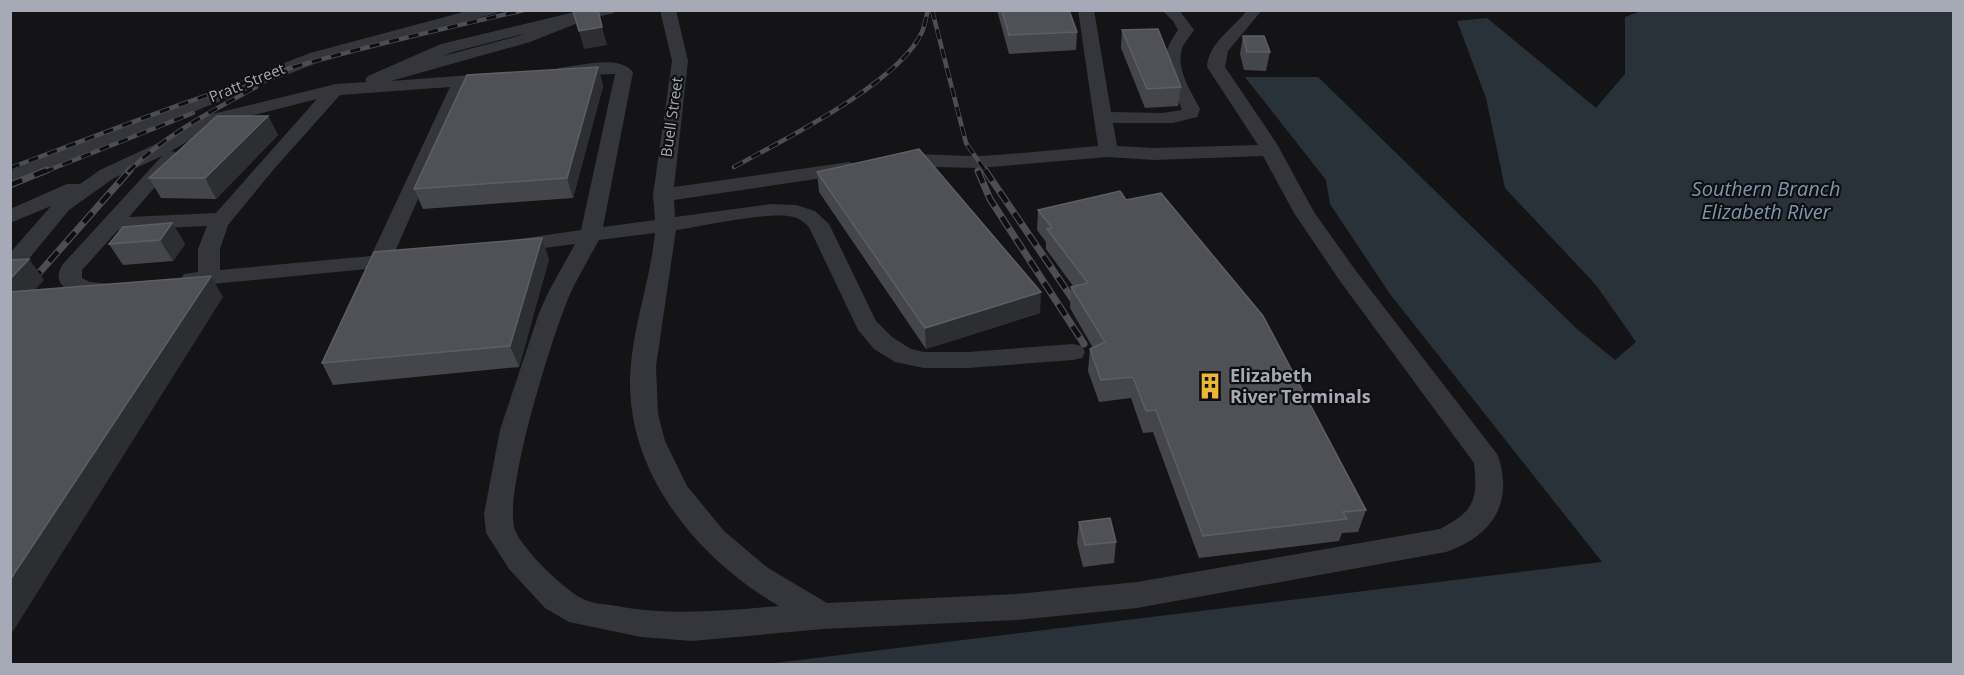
<svg xmlns="http://www.w3.org/2000/svg" width="1964" height="675" viewBox="0 0 1964 675" font-family="'Open Sans',sans-serif">
  <style>
    .water { fill: #2a3239 }
    .lines { fill: none; stroke-linecap: round; stroke-linejoin: round }
    .minor { fill: #35363b; fill-rule: evenodd }
    .rail-far1-casing { stroke: #4c4e54; stroke-width: 4.5 }
    .rail-casing { stroke: #4c4e54; stroke-width: 7 }
    .rail-far1 { stroke: #0f0f11; stroke-width: 3; stroke-dasharray: 10; stroke-linecap: butt }
    .rail { stroke: #0f0f11; stroke-width: 4.5; stroke-dasharray: 13; stroke-linecap: butt }
    .wall { fill: #45464b }
    .shaded-wall { fill: #2d2e31 }
    .building { fill: #505157; stroke: #5d5f66; stroke-width: 1.5 }
    .labels { text-anchor: middle; stroke-width: 4.5; stroke-linejoin: round; paint-order: stroke }
    .far-street-label { font-size: 15px; fill: #a6aab6; stroke: #0f0f11 }
    .poi-label { font-size: 18px; font-weight: bold; fill: #a6aab6; stroke: #0f0f11; text-anchor: start }
    .water-label { font-size: 20px; font-style: italic; fill: #7d96b0; stroke: #0f0f11 }
  </style>
  <rect width="100%" height="100%" fill="#141416"/>
  <path class="water" d="M1641 11H1953V664H767L1602 562 1390 294 1330 204 1326 180 1245 77H1318L1577 329 1615 360 1636 342 1596 285 1505 188 1486 98 1457 21 1487 18 1596 108 1625 74V17Z"/>
  <g class="lines">
    <g class="minor">
      <path d="M471 10H498L497 13 322 61 10 184V171L310 53Z"/>
      <path d="M583 10H615L614 13 588 19 530 42 391 81 498 73 504 74 507 78 504 82 468 85 394 254 408 255 411 260 408 265 192 286 184 284 181 279 184 274 198 272V249L207 226 118 230 82 270V278L90 282 121 285 124 290 121 295C103 300 42 296 63 264L162 156 114 178 69 210 18 272 10 274V253L51 206 10 223V209L67 184H80L100 170 160 142 204 116 336 84 367 82 365 80 368 76 441 44ZM523 34 518 36 443 56 453 52ZM450 87 371 256 220 270V249L228 225 274 169 340 95ZM317 99 216 213 129 217 181 157 178 153 171 151 218 124Z"/>
      <path d="M660 10H676L688 61 674 187 849 162 856 164 859 168 856 172 849 174 674 200 675 217 771 204 796 205 815 211 829 224 876 321 892 337 911 349 924 352H968L1073 344 1082 346 1085 352 1082 358 1073 360 968 368H924L895 362 874 349 858 330 809 227C804 222 799 218 793 217 768 211 704 226 676 230L656 366 658 414 665 441 687 486 724 531 768 568 827 603 1017 594 1137 582 1440 529C1474 511 1478 501 1474 463L1340 281 1294 213 1263 156 1154 160 1108 157 979 168 892 166 889 162 892 158C921 151 951 157 981 156 1020 154 1059 149 1098 146L1078 10H1094L1111 112 1162 113 1182 110C1169 73 1152 68 1178 30L1173 21 1162 10H1179L1194 30C1191 35 1186 40 1183 46 1174 67 1191 91 1200 109L1197 117 1173 123H1113L1117 146 1154 148 1258 145 1207 67C1208 43 1233 29 1247 10H1262L1228 51 1225 67 1277 144 1314 212 1356 271 1497 454C1501 462 1502 471 1503 481 1505 518 1479 541 1446 552L1137 608 1017 620 823 629 692 641 641 637 569 622 545 608 509 569 486 533 484 514 500 430 539 313 549 291 575 244 512 252 504 251 501 246 504 241 512 240 581 230 615 74 559 76 556 72 559 68 565 67C584 65 619 55 633 72L603 227 655 220 653 195 672 61ZM655 233C650 284 630 333 630 385 631 479 701 561 779 606 724 611 671 616 616 606 606 604 594 604 585 600 566 592 522 549 515 530 502 496 554 329 571 292 579 275 589 258 599 240Z"/>
    </g>
    <g class="rail-far1-casing">
      <g id="rail-far1">
        <path d="M932 10 966 143 986 172"/>
        <path d="M734 167C783 140 899 83 922 32 925 25 926 17 928 10"/>
        <path d="M10 168C104 133 198 96 294 67 370 45 447 28 524 10"/>
        <path d="M44 172 193 113"/>
        <path d="M128 172C165 135 210 112 256 87"/>
      </g>
    </g>
    <g class="rail-casing">
      <g id="rail">
        <path d="M985 170 1080 310"/>
        <path d="M978 171 990 199 1084 344"/>
        <path d="M10 185 47 170"/>
        <path d="M32 281 130 170"/>
      </g>
    </g>
    <use href="#rail-far1" class="rail-far1"/>
    <use href="#rail" class="rail"/>
  </g>
  <g class="wall">
    <path d="M997 10H1069L1077 32 1076 50 1009 54Z"/>
    <path d="M1122 30 1181 87 1178 106 1145 108 1121 48Z"/>
    <path d="M1243 36 1270 52 1266 71 1244 70 1240 54Z"/>
    <path d="M598 67 603 86 573 198 423 209 414 189Z"/>
    <path d="M268 116 278 135 216 199 161 198 149 178Z"/>
    <path d="M817 172 1040 313 926 349 819 192Z"/>
    <path d="M1126 200 1366 510 1358 532 1342 533 1339 541 1199 558 1153 432 1143 433 1131 398 1099 402 1088 371 1090 349 1093 348 1070 308 1071 287 1073 286 1046 249V242L1037 230 1038 210Z"/>
    <path d="M172 223 185 244 173 261 123 265 109 244Z"/>
    <path d="M549 259 519 367 333 385 322 363Z"/>
    <path d="M1079 522 1116 542 1114 563 1083 567 1077 543Z"/>
  </g>
  <g class="shaded-wall">
    <path d="M602 27 607 45 584 49 579 31Z"/>
    <path d="M598 67 603 86 573 198 567 178Z"/>
    <path d="M268 116 278 135 216 199 205 178Z"/>
    <path d="M172 223 185 244 173 261 160 240Z"/>
    <path d="M542 238 549 259 519 367 510 346Z"/>
    <path d="M29 259 44 280 26 300 10 296V279Z"/>
    <path d="M211 276 223 297 10 636V580Z"/>
    <path d="M1041 292 1040 313 926 349 925 328Z"/>
  </g>
  <g class="building">
    <path d="M578 10H598L602 27 579 31 573 11Z"/>
    <path d="M1002 10H1069L1077 32 1009 35Z"/>
    <path d="M1158 29 1181 87 1147 89 1122 30Z"/>
    <path d="M1243 36H1264L1270 52H1247Z"/>
    <path d="M598 67 567 178 414 189 467 75Z"/>
    <path d="M217 116H268L205 178H149Z"/>
    <path d="M919 149 1041 292 925 328 817 172Z"/>
    <path d="M1120 191 1126 200 1161 193 1263 316 1366 510 1343 512 1347 519 1203 536 1156 410 1146 411 1133 377 1101 380 1090 349 1105 342 1071 287 1088 283 1047 229 1052 228 1038 210Z"/>
    <path d="M172 223 160 240 109 244 123 227Z"/>
    <path d="M542 238 510 346 322 363 374 252Z"/>
    <path d="M29 259 10 279V260Z"/>
    <path d="M211 276 10 580V292Z"/>
    <path d="M1110 518 1116 542 1085 545 1079 522Z"/>
  </g>
  <defs>
    <g id="building-bare" transform="scale(2.07)"><path d="M-4-6H4V6H1V3H-1V6H-4ZM-2.5-4.3h1.7v1.8h-1.7ZM.8-4.3h1.7v1.8H.8ZM-2.5-1h1.7V.8h-1.7ZM.8-1h1.7V.8H.8Z" fill="#eeb733" stroke="#0f0f11" stroke-width="2.5" paint-order="stroke"/></g>
  </defs>
  <g fill-rule="evenodd">
    <use href="#building-bare" x="1210" y="386"/>
  </g>
  <g class="labels">
    <g class="far-street-label">
      <text transform="translate(247 83) rotate(-22)" y="5">Pratt Street</text>
      <text transform="translate(672 117) rotate(-82)" y="5">Buell Street</text>
    </g>
    <g class="poi-label">
      <text x="1230" y="382">Elizabeth<tspan x="1230" dy="21">River Terminals</tspan></text>
    </g>
    <g class="water-label">
      <text x="1766" y="196">Southern Branch<tspan x="1766" dy="23">Elizabeth River</tspan></text>
    </g>
  </g>
  <rect width="1964" height="675" fill="none" stroke="#a6aab6" stroke-width="24"/>
</svg>
